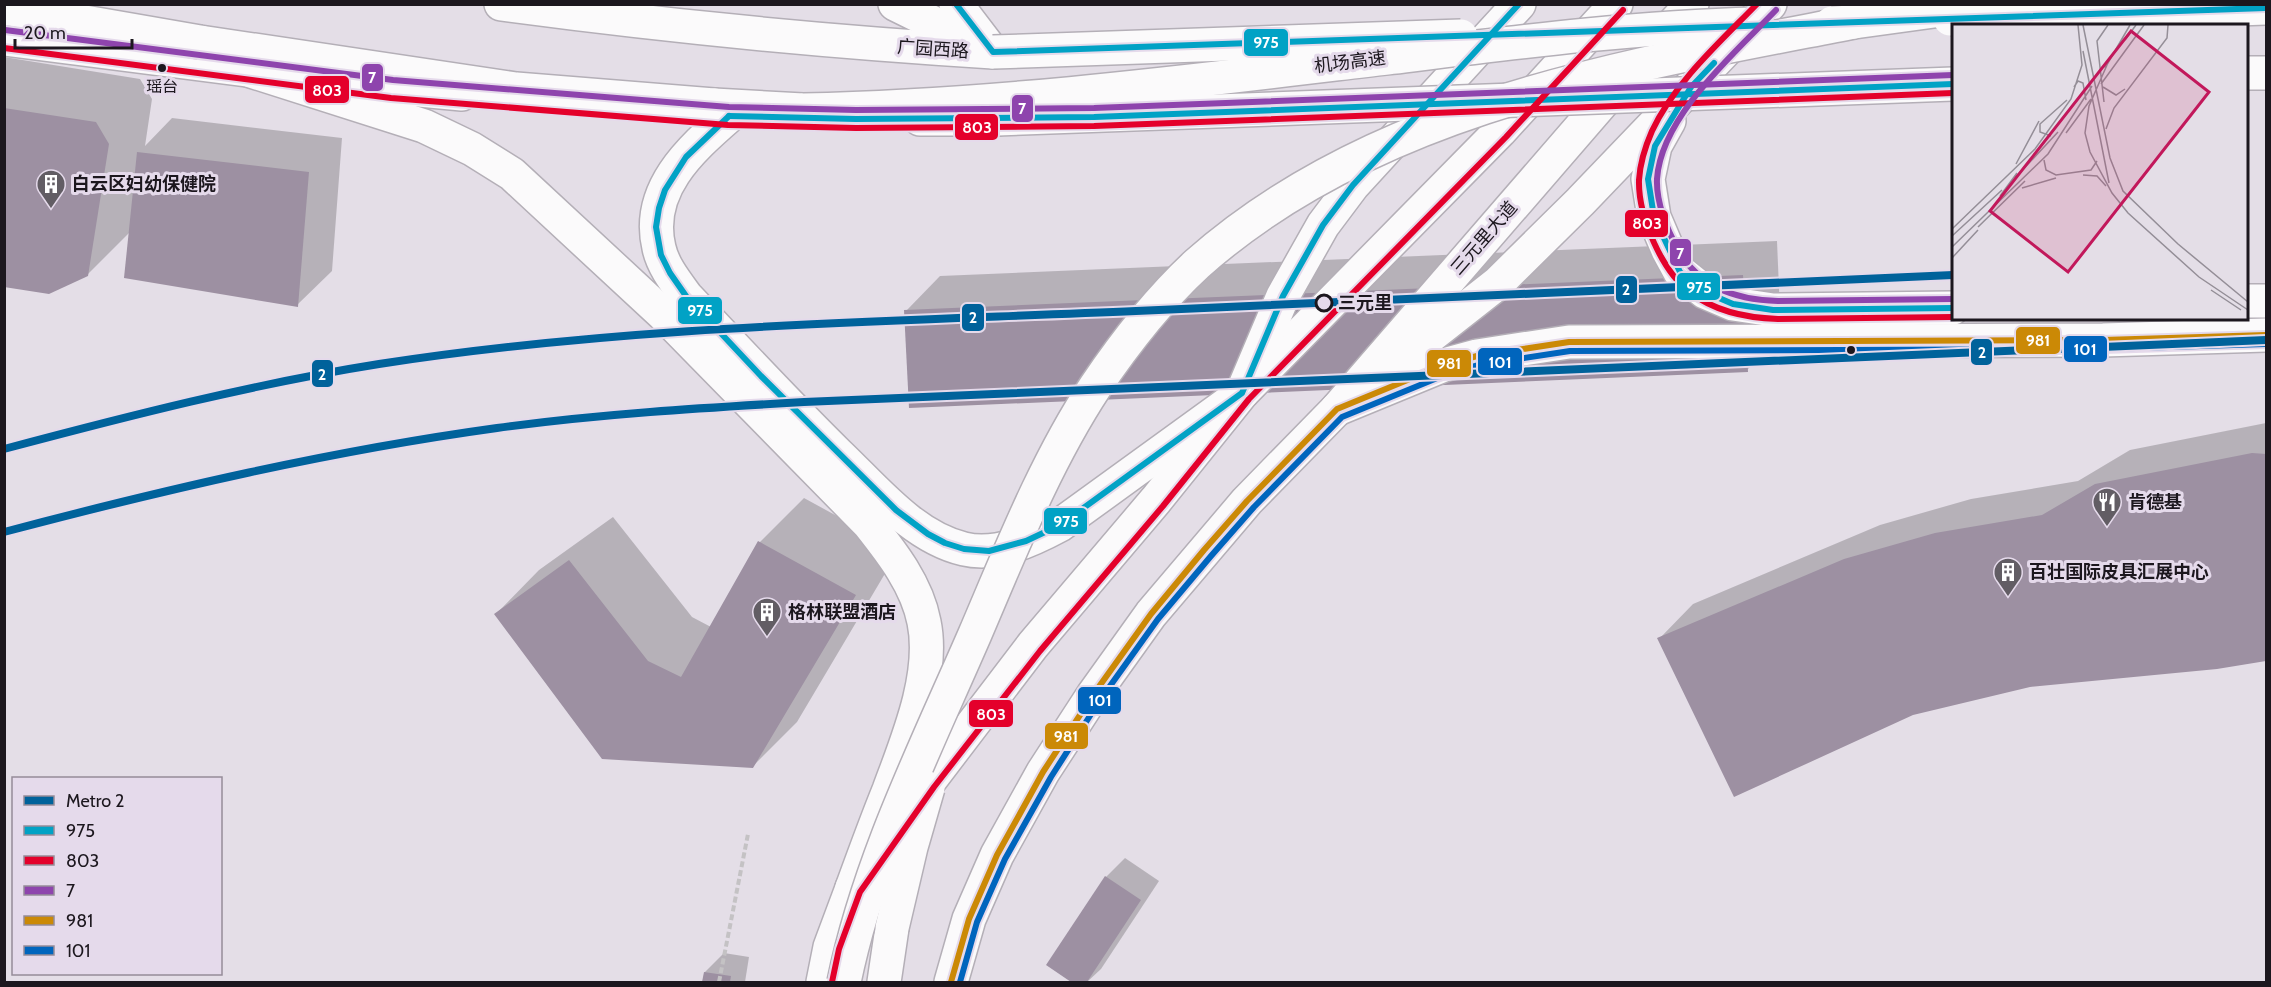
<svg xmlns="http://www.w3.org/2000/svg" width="2271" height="987" viewBox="0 0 2271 987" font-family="Cabin,'Noto Sans SC',sans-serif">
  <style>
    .shadow { fill: #0003 }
    .building { fill: #9d90a2 }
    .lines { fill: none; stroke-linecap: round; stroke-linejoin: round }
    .secondary-casing { stroke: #b4afb7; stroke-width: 36 }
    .primary-casing { stroke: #b4afb7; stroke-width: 36 }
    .trunk-casing { stroke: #b4afb7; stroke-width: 36 }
    .motorway-casing { stroke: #b4afb7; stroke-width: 36 }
    .path { stroke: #c4c2c4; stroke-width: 4; stroke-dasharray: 6 3; stroke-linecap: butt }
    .secondary { stroke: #fbfafb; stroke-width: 33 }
    .primary { stroke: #fbfafb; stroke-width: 33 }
    .trunk { stroke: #fbfafb; stroke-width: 33 }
    .motorway { stroke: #fbfafb; stroke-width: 33 }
    .primary-bridge-casing { stroke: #b4afb7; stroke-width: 36; stroke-linecap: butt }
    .trunk-bridge-casing { stroke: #b4afb7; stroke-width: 36; stroke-linecap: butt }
    .motorway-bridge-casing { stroke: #b4afb7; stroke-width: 36; stroke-linecap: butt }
    .primary-bridge { stroke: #fbfafb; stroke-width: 33 }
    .trunk-bridge { stroke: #fbfafb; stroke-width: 33 }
    .motorway-bridge { stroke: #fbfafb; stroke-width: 33 }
    .bus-1-casing { stroke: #e5daeb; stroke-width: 10 }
    .bus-2-casing { stroke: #e5daeb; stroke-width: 10 }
    .bus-3-casing { stroke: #e5daeb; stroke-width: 10 }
    .bus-4-casing { stroke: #e5daeb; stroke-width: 10 }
    .bus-5-casing { stroke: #e5daeb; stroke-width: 10 }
    .bus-1 { stroke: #01a2c5; stroke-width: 6 }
    .bus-2 { stroke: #e4002b; stroke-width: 6 }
    .bus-3 { stroke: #8e44ad; stroke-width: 6 }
    .bus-4 { stroke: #cb8906; stroke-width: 6 }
    .bus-5 { stroke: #0065bd; stroke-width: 6 }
    .metro-1-casing { stroke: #e5daeb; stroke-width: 12 }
    .metro-1 { stroke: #00629b; stroke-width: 8 }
    .bus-dot { fill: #1c171e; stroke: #e5daeb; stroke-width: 2 }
    .stop-dot { fill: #e5daeb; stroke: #1c171e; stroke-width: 3 }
    .labels { text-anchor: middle; stroke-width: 6; stroke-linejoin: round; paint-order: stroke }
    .bus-label { font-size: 16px; fill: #1c171e; stroke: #e5daeb }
    .street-label { font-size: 18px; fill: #1c171e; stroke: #e5daeb }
    .poi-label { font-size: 18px; font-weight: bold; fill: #1c171e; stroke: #e5daeb; text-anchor: start }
    .stop-label { font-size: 18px; font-weight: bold; fill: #1c171e; stroke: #e5daeb; text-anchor: start }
    .inset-road { fill: none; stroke: #948e97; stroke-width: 1.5 }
    .view { fill: #c2185b; fill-opacity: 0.15; stroke: #c2185b; stroke-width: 3 }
    .inset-edge { fill: none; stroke: #1c171e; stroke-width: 3 }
    .line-badge { stroke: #e5daeb; stroke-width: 2 }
    .badge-label { font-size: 16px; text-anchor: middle; font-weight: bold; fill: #fff }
  </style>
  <rect width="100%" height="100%" fill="#e4dee7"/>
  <g class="shadow">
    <path d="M4 57 140 79 152 99 145 146 172 118 342 138 332 271 297 305 130 232 87 275 4 286Z"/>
    <path d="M1777 241 1781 336 1747 370 906 311 940 276Z"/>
    <path d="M2266 423V659L2217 667 1659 639 1693 604 1880 525 1971 499 2078 481 2130 450Z"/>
    <path d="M804 498 899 550 797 722 753 766 496 614 539 570 613 517 692 617 711 627 760 542Z"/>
    <path d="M1125 858 1159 881 1101 969 1087 982H1074L1048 965 1106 877Z"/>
    <path d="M724 953 749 957 745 982H703L705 972Z"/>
  </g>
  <g class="building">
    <path d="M4 108 96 122 109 144 88 276 49 294 4 287Z"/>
    <path d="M137 152 309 172 298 307 124 278Z"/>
    <path d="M1743 275 1748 372 909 408 904 310Z"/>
    <path d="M2252 453 2266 454V661L2217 669 2030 687 1913 715 1734 797 1657 638 1844 559 1935 533 2042 515 2095 484Z"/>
    <path d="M758 541 856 595 753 768 602 759 494 614 569 560 648 661 681 677Z"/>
    <path d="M1105 876 1141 900 1087 982H1071L1046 965Z"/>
    <path d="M704 972 731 976 730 982H702Z"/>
  </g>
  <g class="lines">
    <g class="secondary-casing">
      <g id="secondary">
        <path d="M1655 44 1692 4"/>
        <path d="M908 809 1033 645 1156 500 1242 393 1500 131 1616 4"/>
        <path d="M823 982 830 947 852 888 868 865"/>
        <path d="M951 982 969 919 997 855 1043 772 1093 695 1151 614 1247 501 1337 409 1620 82"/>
      </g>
    </g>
    <g class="primary-casing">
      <g id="primary">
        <path d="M501 4C665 26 828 42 993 52"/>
        <path d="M895 4 980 46"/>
        <path d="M956 4 988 46"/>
        <path d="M4 39 271 73"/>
        <path d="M251 71 424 126 472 149 512 174 663 314 869 524C892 553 917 585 924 622 935 675 907 741 889 790 876 822 864 855 852 888"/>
        <path d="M2246 73H2266"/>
        <path d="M334 82 462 94"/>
        <path d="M729 116C690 150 645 190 659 248 663 266 675 281 686 296 736 349 786 403 838 454 875 489 913 537 964 549 997 557 1032 540 1060 525L1242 393 1283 296 1323 225 1353 185 1519 4"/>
        <path d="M920 119H997"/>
        <path d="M1669 121 1655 146 1648 179 1654 217 1668 250 1680 272 1705 292 1733 304 1773 310 1953 308"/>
        <path d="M2246 301H2266"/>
        <path d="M1372 382 1498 283 1580 202 1770 4"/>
        <path d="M1337 409 1444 365 1477 356 1569 342 2103 340 2266 335"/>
      </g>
    </g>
    <g class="trunk-casing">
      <path id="trunk" d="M200 42 516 89 714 105"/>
    </g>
    <g class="motorway-casing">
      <g id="motorway">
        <path d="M714 105 803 110"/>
        <path d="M884 982 892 928"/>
      </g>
    </g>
    <path class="path" d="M719 982 748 834"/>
    <use href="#secondary" class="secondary"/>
    <use href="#primary" class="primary"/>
    <use href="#trunk" class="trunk"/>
    <use href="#motorway" class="motorway"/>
    <g class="primary-bridge-casing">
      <g id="primary-bridge">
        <path d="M1950 19 2266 8"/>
        <path d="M993 52 1461 36"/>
        <path d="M997 119 1953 84"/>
      </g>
    </g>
    <g class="trunk-bridge-casing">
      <path id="trunk-bridge" d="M4 8 200 42"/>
    </g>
    <g class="motorway-bridge-casing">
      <g id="motorway-bridge">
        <path d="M1832 23 1854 22 1985 4"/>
        <path d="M803 110C999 106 1193 81 1387 58 1510 43 1633 27 1756 24"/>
        <path d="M892 928 911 847 928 788"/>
        <path d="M844 982C869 860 926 747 975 634 1011 550 1045 463 1095 387 1124 344 1159 299 1197 264 1376 105 1628 66 1854 22"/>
      </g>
    </g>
    <use href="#primary-bridge" class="primary-bridge"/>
    <use href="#trunk-bridge" class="trunk-bridge"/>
    <use href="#motorway-bridge" class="motorway-bridge"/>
    <g class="bus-1-casing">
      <g id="bus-1">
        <path d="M956 4 993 52 2266 8"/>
        <path d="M1714 63 1691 87 1655 146 1648 179 1654 217 1680 272 1705 292 1733 304 1773 310 1953 308"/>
        <path d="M729 116 686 157 665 190 659 208 656 227 661 255 670 273 686 296 761 376 896 510 928 534 945 543 964 549 989 551 1026 541 1060 525 1242 393 1283 296 1323 225 1353 185 1519 4"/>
        <path d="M729 116 856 119 1094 117 1953 84"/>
      </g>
    </g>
    <g class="bus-2-casing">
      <g id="bus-2">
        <path d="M1757 4C1720 42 1675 82 1652 131 1645 147 1640 163 1639 180 1638 216 1662 272 1691 293 1716 312 1748 318 1778 319L1953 317"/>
        <path d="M4 48 391 98 728 125 856 128 1094 126 1953 93"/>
        <path d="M832 982 839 949 860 892 934 787 1040 651 1163 506 1249 399 1506 137 1623 10"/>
      </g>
    </g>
    <g class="bus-3-casing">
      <g id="bus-3">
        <path d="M1776 10C1735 53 1661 116 1657 179 1656 202 1667 230 1678 249 1698 287 1737 300 1778 301L1953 299"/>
        <path d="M5 30 393 80 729 107 856 110 1094 108 1953 75"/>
      </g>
    </g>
    <g class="bus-4-casing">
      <path id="bus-4" d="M951 982 969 919 997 855 1043 772 1093 695 1151 614 1204 550 1247 501 1337 409 1444 365 1477 356 1569 342 2103 340 2266 335"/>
    </g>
    <g class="bus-5-casing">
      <path id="bus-5" d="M960 982 977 922 1005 859 1051 777 1100 700 1158 619 1211 556 1254 507 1342 417 1447 374 1479 365 1570 351 2103 349 2266 344"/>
    </g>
    <use href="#bus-1" class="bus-1"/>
    <use href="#bus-2" class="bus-2"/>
    <use href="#bus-3" class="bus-3"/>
    <use href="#bus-4" class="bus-4"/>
    <use href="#bus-5" class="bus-5"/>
    <g class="metro-1-casing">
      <g id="metro-1">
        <path d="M4 449C128 416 253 384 379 364 630 325 883 322 1136 311 1408 299 1681 287 1953 275"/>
        <path d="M4 532C167 489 330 451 497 428 599 414 701 408 804 402L2266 340"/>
      </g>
    </g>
    <use href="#metro-1" class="metro-1"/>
  </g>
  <defs>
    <g id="building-pin" transform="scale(1.5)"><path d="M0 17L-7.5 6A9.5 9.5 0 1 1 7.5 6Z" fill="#625d64" stroke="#e5daeb"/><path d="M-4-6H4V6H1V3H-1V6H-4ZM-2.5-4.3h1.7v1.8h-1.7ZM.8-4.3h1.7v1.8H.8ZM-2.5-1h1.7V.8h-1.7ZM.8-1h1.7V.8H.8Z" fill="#fff"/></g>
    <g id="restaurant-pin" transform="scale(1.5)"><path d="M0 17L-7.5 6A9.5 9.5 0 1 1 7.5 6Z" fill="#625d64" stroke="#e5daeb"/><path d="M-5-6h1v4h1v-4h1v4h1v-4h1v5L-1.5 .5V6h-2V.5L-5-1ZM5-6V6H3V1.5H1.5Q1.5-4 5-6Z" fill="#fff"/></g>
  </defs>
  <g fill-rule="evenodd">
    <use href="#building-pin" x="51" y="184"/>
    <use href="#restaurant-pin" x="2107" y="502"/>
    <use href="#building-pin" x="2008" y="572"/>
    <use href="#building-pin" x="767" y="612"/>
  </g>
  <g class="bus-dot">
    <circle cx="162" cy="68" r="5"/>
    <circle cx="1851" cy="350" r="5"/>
  </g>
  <circle class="stop-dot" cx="1324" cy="303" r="8"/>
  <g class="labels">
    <g class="bus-label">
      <text x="162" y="92">瑶台</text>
    </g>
    <g class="street-label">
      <text transform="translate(933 49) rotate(4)" y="6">广园西路</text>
      <text transform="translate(1350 62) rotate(-7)" y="6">机场高速</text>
      <text transform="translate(1484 238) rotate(-49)" y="6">三元里大道</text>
    </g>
    <g class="poi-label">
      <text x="72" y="190">白云区妇幼保健院</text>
      <text x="2128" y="508">肯德基</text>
      <text x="2029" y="578">百壮国际皮具汇展中心</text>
      <text x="788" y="618">格林联盟酒店</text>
    </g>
    <g class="stop-label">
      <text x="1338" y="309">三元里</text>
    </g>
  </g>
  <g transform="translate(1952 24)">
    <rect width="296" height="296" fill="#e4dee7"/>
    <path class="inset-road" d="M131 1 158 134 171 167 226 220 296 278M173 16 184 1M131 27 157 159M155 41 137 82 133 109 138 128 160 169 176 189 247 253 296 286M153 44 178 1M149 60 192 1M122 63 126 57 131 59 134 76M151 63 164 71 173 65M152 78 145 17 156 1M154 105 162 84 215 14 216 1M114 109 139 75M99 112 88 108V100L115 76M92 136 94 146 104 151 139 146 145 137M64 140 87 97M131 151 145 152 154 162M63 154 106 108M70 164 104 154M48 172 65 149M26 203 73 157M0 205 83 125 119 75 130 41 126 1M0 212 50 166M0 223 96 130 140 62M0 234 26 206M259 266 289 286"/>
    <path class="view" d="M179 7 257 68 116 248 38 187Z"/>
    <rect width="296" height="296" class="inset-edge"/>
  </g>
  <g class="line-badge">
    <rect x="1243" y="28" width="46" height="29" rx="6" fill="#01a2c5"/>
    <rect x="361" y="63" width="23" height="29" rx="6" fill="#8e44ad"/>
    <rect x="304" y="75" width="46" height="29" rx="6" fill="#e4002b"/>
    <rect x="1011" y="94" width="23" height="29" rx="6" fill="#8e44ad"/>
    <rect x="954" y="113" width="45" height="28" rx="6" fill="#e4002b"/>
    <rect x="1624" y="209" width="45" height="29" rx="6" fill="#e4002b"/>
    <rect x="1669" y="238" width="23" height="29" rx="6" fill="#8e44ad"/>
    <rect x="1676" y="272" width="45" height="29" rx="6" fill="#01a2c5"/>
    <rect x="1615" y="275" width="23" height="29" rx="6" fill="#00629b"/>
    <rect x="677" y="296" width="46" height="29" rx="6" fill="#01a2c5"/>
    <rect x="961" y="303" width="24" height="29" rx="6" fill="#00629b"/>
    <rect x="2015" y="326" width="46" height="29" rx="6" fill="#cb8906"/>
    <rect x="2063" y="335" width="45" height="28" rx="6" fill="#0065bd"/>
    <rect x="1970" y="338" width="23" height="28" rx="6" fill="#00629b"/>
    <rect x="1477" y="347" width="46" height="29" rx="6" fill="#0065bd"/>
    <rect x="1426" y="349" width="46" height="29" rx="6" fill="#cb8906"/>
    <rect x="311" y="359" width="23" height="29" rx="6" fill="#00629b"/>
    <rect x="1043" y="507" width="45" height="28" rx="6" fill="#01a2c5"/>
    <rect x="1077" y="686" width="45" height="29" rx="6" fill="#0065bd"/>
    <rect x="968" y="699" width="46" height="29" rx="6" fill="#e4002b"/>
    <rect x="1044" y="722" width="45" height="28" rx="6" fill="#cb8906"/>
  </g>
  <g class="badge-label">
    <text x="1266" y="48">975</text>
    <text x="372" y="83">7</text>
    <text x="327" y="96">803</text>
    <text x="1022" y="114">7</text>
    <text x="977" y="133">803</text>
    <text x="1647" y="229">803</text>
    <text x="1680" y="259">7</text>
    <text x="1699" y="293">975</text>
    <text x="1626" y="295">2</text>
    <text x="700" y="316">975</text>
    <text x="973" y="323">2</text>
    <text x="2038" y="346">981</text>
    <text x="2085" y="355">101</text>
    <text x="1982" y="358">2</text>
    <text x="1500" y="368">101</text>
    <text x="1449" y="369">981</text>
    <text x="322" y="380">2</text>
    <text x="1066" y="527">975</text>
    <text x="1100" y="706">101</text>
    <text x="991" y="720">803</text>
    <text x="1066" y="742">981</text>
  </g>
  <rect width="2271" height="987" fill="none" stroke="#1c171e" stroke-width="12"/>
  <rect x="12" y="777" width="210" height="198" fill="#e5daeb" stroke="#958c99" stroke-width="1.5"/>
  <rect x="24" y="796" width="30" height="9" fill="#00629b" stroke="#958c99" stroke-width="1.5"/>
  <text x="66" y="807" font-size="18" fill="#1c171e">Metro 2</text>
  <rect x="24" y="826" width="30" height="9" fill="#01a2c5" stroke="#958c99" stroke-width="1.5"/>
  <text x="66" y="837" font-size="18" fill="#1c171e">975</text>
  <rect x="24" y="856" width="30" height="9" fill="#e4002b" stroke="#958c99" stroke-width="1.5"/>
  <text x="66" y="867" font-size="18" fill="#1c171e">803</text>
  <rect x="24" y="886" width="30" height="9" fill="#8e44ad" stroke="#958c99" stroke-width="1.5"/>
  <text x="66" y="897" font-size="18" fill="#1c171e">7</text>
  <rect x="24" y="916" width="30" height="9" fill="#cb8906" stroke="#958c99" stroke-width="1.5"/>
  <text x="66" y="927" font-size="18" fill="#1c171e">981</text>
  <rect x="24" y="946" width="30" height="9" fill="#0065bd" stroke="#958c99" stroke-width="1.5"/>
  <text x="66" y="957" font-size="18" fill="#1c171e">101</text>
  <path d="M15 39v9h117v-9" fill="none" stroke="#1c171e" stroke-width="3"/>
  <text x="24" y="39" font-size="18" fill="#1c171e" stroke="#e5daeb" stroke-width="4.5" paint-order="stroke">20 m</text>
</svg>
